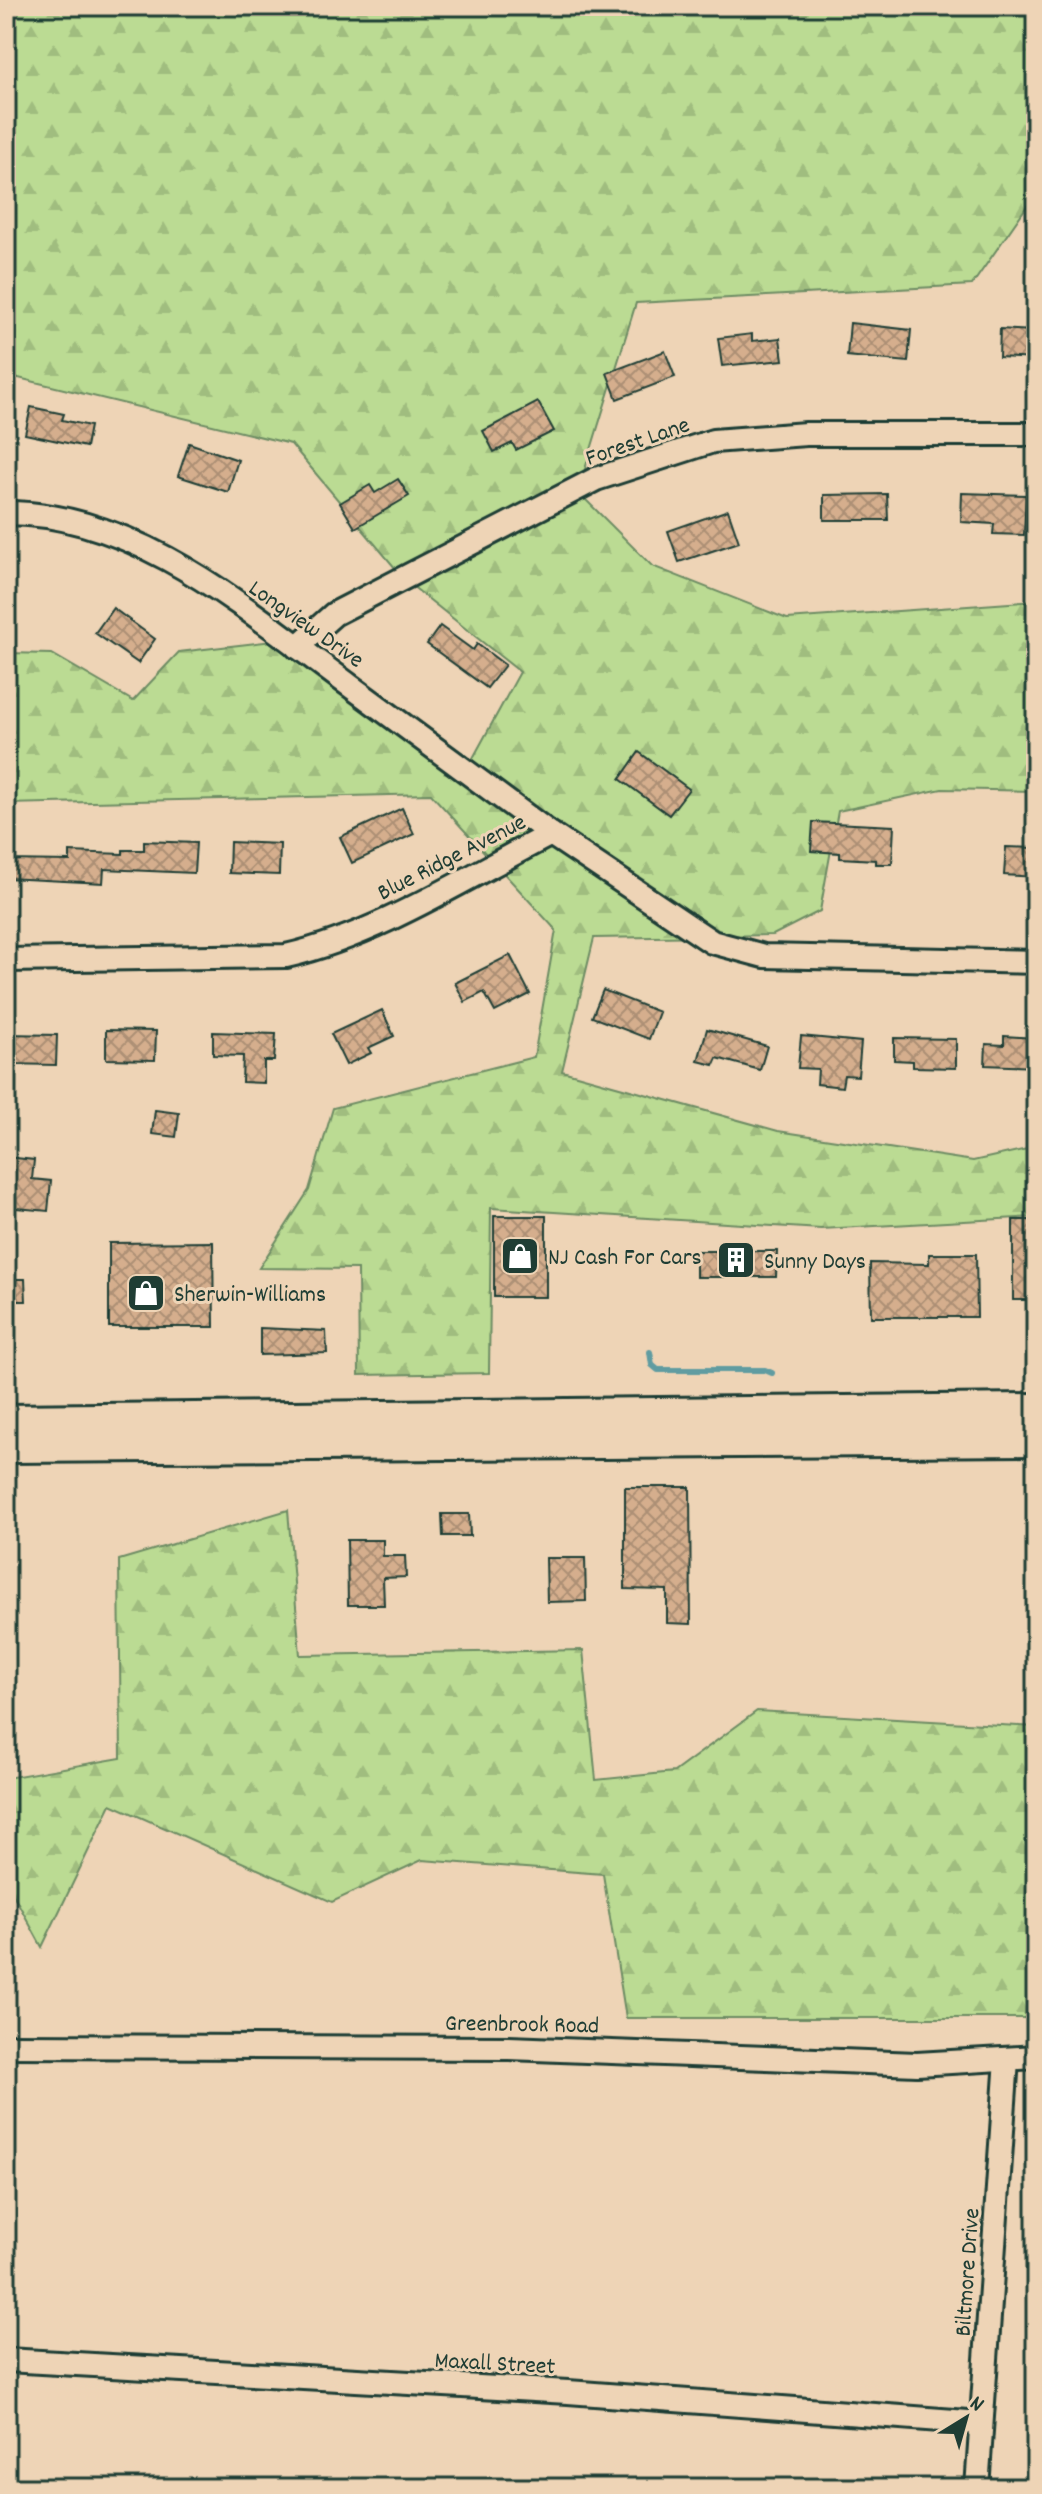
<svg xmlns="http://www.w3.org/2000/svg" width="1042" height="2494" viewBox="0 0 1042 2494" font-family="Dekko,sans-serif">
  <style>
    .forest { fill: url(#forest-firs); stroke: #6d8c64; stroke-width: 2 }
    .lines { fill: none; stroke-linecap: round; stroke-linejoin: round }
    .stream { stroke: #619ca1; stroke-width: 6 }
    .building { fill: url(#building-cross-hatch); stroke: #1f3d34; stroke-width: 2 }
    .minor-casing { stroke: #1f3d34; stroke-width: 28 }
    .highway-casing { stroke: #1f3d34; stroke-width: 38 }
    .minor { stroke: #eed4b6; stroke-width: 22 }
    .highway { stroke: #eed4b6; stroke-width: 32 }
    .labels { text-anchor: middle; stroke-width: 6; stroke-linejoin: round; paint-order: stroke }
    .street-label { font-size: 24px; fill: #1f3d34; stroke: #eed4b6 }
    .poi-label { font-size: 24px; fill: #1f3d34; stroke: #eed4b6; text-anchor: start }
  </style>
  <defs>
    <pattern id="forest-firs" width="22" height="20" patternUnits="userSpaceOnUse" patternTransform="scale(2)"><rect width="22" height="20" fill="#bbdb93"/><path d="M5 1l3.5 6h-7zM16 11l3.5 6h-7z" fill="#a0bd7f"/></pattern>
    <pattern id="building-cross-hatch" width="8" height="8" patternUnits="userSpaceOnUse" patternTransform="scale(2)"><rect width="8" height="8" fill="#d5ae8d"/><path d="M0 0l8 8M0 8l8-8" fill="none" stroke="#ac8f74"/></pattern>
  </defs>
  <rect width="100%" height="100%" fill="#eed4b6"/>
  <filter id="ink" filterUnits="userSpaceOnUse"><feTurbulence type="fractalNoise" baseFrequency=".0125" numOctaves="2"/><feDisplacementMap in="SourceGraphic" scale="16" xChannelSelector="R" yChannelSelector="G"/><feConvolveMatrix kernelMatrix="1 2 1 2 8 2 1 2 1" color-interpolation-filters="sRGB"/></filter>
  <g filter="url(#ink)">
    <g class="forest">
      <path d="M6 6H1036V193L972 285 636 303 578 492 652 566 787 619 1036 601V791L942 789 838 811 820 911 773 935 594 938 562 1071 778 1131 973 1161 1036 1147V1217L821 1229 491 1208 489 1373 359 1375 358 1269 259 1268 309 1190 333 1108 534 1057 556 930 431 794 6 804V653L52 654 133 701 179 652 273 641 466 771 520 672 406 581 291 444 6 375Z"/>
      <path d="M288 1510 300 1655 583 1650 596 1780 674 1772 757 1711 1036 1727V2018H626L603 1874 422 1860 332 1902 111 1804 42 1947 6 1881V1778L121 1758 119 1560Z"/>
    </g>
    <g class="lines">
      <path class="stream" d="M650 1352 652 1365 658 1370H765L772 1373"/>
    </g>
    <g class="building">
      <path d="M850 323 911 330 908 362 847 356Z"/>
      <path d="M1000 329 1033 331 1036 359 999 357Z"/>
      <path d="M752 334V341L780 338 783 360 722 366 718 338Z"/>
      <path d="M665 351 675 377 617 399 607 373Z"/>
      <path d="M538 402 554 431 516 450 512 443 494 452 483 431Z"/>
      <path d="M31 407 64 414 62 420 90 426 86 447 25 434Z"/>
      <path d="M189 443 238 460 228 492 178 476Z"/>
      <path d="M398 479 409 496 355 528 340 503 370 485 375 493Z"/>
      <path d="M962 493 1026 495 1024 535 993 534 994 524 961 522Z"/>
      <path d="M887 494 888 520H824V495Z"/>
      <path d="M728 510 739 542 679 562 668 531Z"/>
      <path d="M113 608 155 639 138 663 95 633Z"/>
      <path d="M440 626 473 650 477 644 505 665 487 688 427 644Z"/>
      <path d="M639 752 689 789 669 815 620 779Z"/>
      <path d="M402 808 414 834 352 863 340 837Z"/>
      <path d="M813 822 894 826 892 864H876V860L840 858V853L811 851Z"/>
      <path d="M144 841 196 843 194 873 104 869 103 883 6 878V860L70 861V852L123 854V850H144Z"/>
      <path d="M230 842 280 844 279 875 229 873Z"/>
      <path d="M1006 847 1036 848V877L1004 875Z"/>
      <path d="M510 955 530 994 495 1012 484 992 465 1002 455 983Z"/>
      <path d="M603 990 659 1012 649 1039 592 1017Z"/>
      <path d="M382 1010 394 1036 368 1048 371 1053 346 1065 331 1034Z"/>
      <path d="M707 1029 767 1046 760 1070 717 1058 714 1065 698 1061Z"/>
      <path d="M106 1030 156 1031 155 1060 106 1059Z"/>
      <path d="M213 1032 276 1034 274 1061H264V1083L242 1082 243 1056 213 1055Z"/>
      <path d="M7 1034 57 1035 56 1065 6 1064Z"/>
      <path d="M801 1036 861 1042 858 1076 844 1075 842 1087 817 1084 818 1069 798 1068Z"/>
      <path d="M1004 1036 1036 1038V1067L985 1065 986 1044 1004 1045Z"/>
      <path d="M894 1038 956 1039V1068L913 1067V1061L894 1060Z"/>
      <path d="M155 1110 179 1113 176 1137 152 1134Z"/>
      <path d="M6 1157 34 1160 32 1179 51 1181 48 1211 6 1207Z"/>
      <rect x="494" y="1216" width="52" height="81"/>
      <path d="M1013 1220H1036L1034 1300H1013Z"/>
      <path d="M213 1242 214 1327H109V1243Z"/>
      <path d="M696 1251H777L776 1277H696Z"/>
      <path d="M929 1254H976L977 1317H871L870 1263 929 1264Z"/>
      <path d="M6 1279H25L26 1301H6Z"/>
      <path d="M260 1328 326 1331 327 1353 260 1355Z"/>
      <path d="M625 1487H690L691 1624 667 1623V1590L625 1589Z"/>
      <path d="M442 1514H469L470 1536H443Z"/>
      <path d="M347 1540H383V1556H405L406 1577 383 1578 384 1605H348Z"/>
      <path d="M546 1558H585L586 1601 547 1602Z"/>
    </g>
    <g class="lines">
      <g class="minor-casing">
        <g id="minor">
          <path d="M6 513C138 513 248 611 349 685 416 735 484 784 551 834"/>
          <path d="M297 647 334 614 596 479 713 441 806 434H1036"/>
          <path d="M6 960 286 956C378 935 467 877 551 834L712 942 764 956 1036 962"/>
          <path d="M6 2046 509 2048 917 2064 1036 2057"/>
          <path d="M6 2360 568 2392 981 2423"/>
          <path d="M977 2488 1007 2059"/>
        </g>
      </g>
      <g class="highway-casing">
        <g id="highway">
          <path d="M6 1421 1036 1410"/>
          <path d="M6 1446 1036 1439"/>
        </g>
      </g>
      <use href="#minor" class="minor"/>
      <use href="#highway" class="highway"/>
    </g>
  </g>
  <defs>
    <g id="shop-square" transform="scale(2)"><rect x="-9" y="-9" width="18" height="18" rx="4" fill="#1f3d34" stroke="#eed4b6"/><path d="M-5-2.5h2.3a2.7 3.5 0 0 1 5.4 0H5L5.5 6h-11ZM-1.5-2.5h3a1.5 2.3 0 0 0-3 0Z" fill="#fff"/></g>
    <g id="building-square" transform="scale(2)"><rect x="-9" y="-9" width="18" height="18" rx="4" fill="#1f3d34" stroke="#eed4b6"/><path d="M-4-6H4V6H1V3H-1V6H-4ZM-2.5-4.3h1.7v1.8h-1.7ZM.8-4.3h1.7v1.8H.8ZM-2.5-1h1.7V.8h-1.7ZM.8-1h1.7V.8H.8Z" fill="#fff"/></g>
  </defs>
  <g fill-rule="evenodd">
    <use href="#shop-square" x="520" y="1256"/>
    <use href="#building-square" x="736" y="1260"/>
    <use href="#shop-square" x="146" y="1293"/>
  </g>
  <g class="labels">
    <g class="street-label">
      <text transform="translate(637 440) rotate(-19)" y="8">Forest Lane</text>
      <text transform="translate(307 623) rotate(35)" y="8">Longview Drive</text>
      <text transform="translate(451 856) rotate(-27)" y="8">Blue Ridge Avenue</text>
      <text transform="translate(522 2023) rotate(1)" y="8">Greenbrook Road</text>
      <text transform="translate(966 2272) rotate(-86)" y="8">Biltmore Drive</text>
      <text transform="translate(495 2362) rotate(3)" y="8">Maxall Street</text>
    </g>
    <g class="poi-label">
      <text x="548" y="1264">NJ Cash For Cars</text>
      <text x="764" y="1268">Sunny Days</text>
      <text x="174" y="1301">Sherwin-Williams</text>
    </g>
  </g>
  <rect width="1042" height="2494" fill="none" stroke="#eed4b6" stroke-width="32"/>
  <rect x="16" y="16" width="1010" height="2462" fill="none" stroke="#1f3d34" stroke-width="3" filter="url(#ink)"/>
  <g transform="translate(966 2418) rotate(37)" stroke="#eed4b6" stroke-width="6" paint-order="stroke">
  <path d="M0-6L14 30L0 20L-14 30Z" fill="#1f3d34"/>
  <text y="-12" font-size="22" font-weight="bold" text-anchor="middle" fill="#1f3d34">N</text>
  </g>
</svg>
